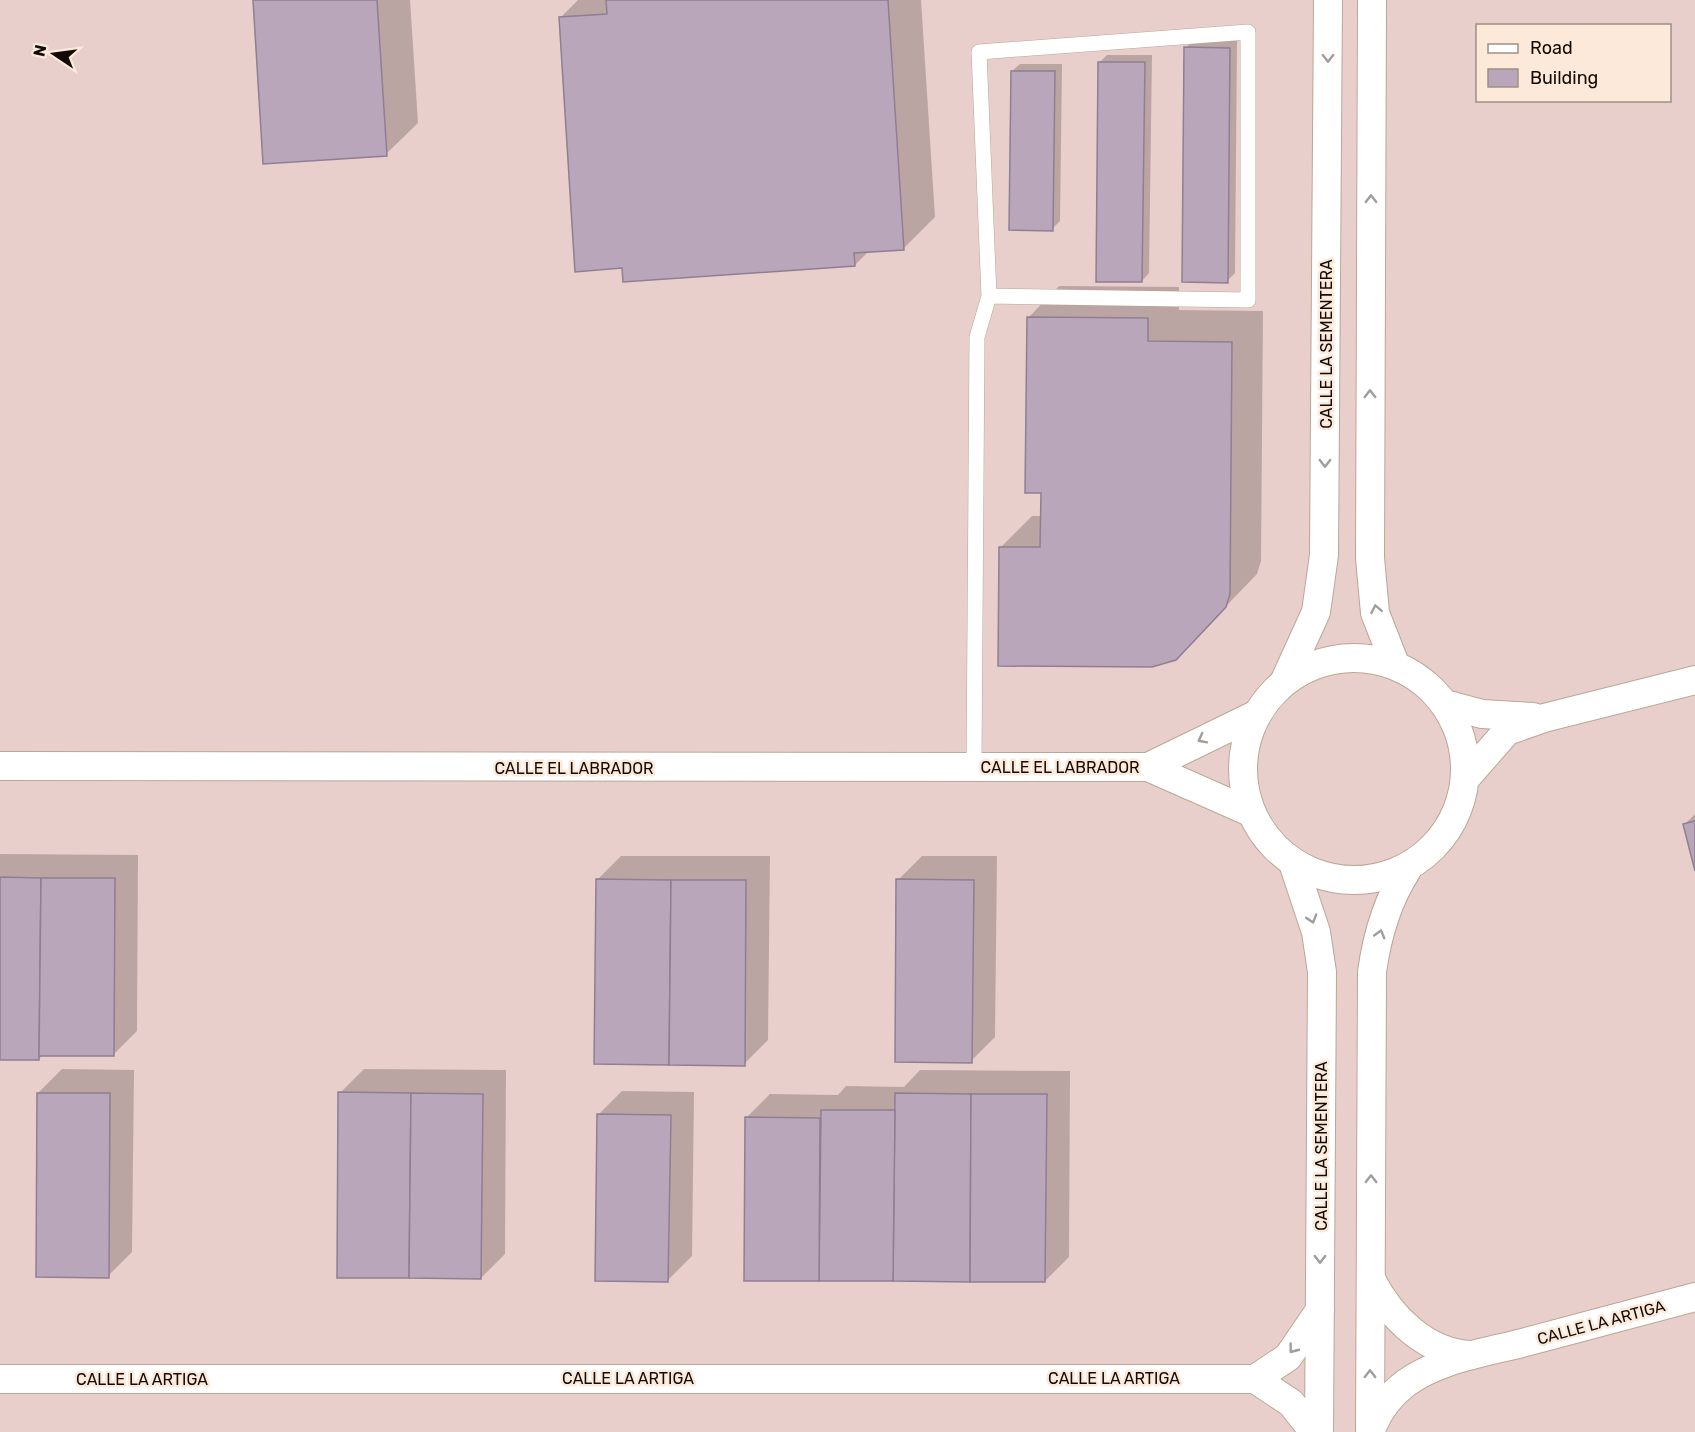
<svg xmlns="http://www.w3.org/2000/svg" width="1695" height="1432" viewBox="0 0 1695 1432" font-family="Rubik,sans-serif">
  <style>
    .industrial { fill: #e9cfcc; fill-rule: evenodd }
    .shadow { fill: #0003 }
    .building { fill: #b9a6bb; stroke: #907e92; stroke-width: 1.5 }
    .lines { fill: none; stroke-linecap: round; stroke-linejoin: round }
    .service-casing { stroke: #bca693; stroke-width: 16 }
    .minor-casing { stroke: #bca693; stroke-width: 30 }
    .service { stroke: #fff; stroke-width: 15 }
    .minor { stroke: #fff; stroke-width: 28 }
    .oneway { stroke: #a09d9b }
    .labels { text-anchor: middle; stroke-width: 5; stroke-linejoin: round; paint-order: stroke }
    .street-label { font-size: 16px; fill: #110a05; stroke: #fce9d9 }
  </style>
  <rect width="100%" height="100%" fill="#f2dbc7"/>
  <path class="industrial" d="M0 0H1695V1432H0ZM1478 26H1670V100H1478Z"/>
  <g class="shadow">
    <path d="M254 0H410L418 123 386 154Z"/>
    <path d="M578 0H921L935 217 903 249 869 251 855 265 624 267 560 18Z"/>
    <path d="M1193 40 1237 41 1235 273 1227 281 1186 48Z"/>
    <path d="M1107 55H1152L1149 273 1142 281 1100 62Z"/>
    <path d="M1020 64H1062L1060 221 1052 229 1012 71Z"/>
    <path d="M1059 286 1179 287V310L1263 311 1261 561 1257 574 1175 659 1000 548 1032 516H1042V492L1028 318Z"/>
    <path d="M1695 814V865L1685 824Z"/>
    <path d="M0 854 138 855 137 1031 113 1055 43 1054 39 1059 0 1058Z"/>
    <path d="M621 856H770L768 1040 744 1064 597 880Z"/>
    <path d="M922 856H997L995 1037 971 1061 898 880Z"/>
    <path d="M62 1069 134 1070 132 1252 108 1276 38 1093Z"/>
    <path d="M364 1069 506 1070 505 1254 481 1278 340 1093Z"/>
    <path d="M920 1070 1070 1071 1069 1257 1045 1281 745 1279 746 1118 770 1094 838 1095 846 1086 904 1087Z"/>
    <path d="M622 1091 694 1092 692 1256 668 1280 598 1115Z"/>
  </g>
  <g class="building">
    <path d="M253 0H377L387 156 263 164Z"/>
    <path d="M606 0H888L904 250 854 253 855 266 623 282 622 268 575 272 559 17 607 14Z"/>
    <path d="M1184 47 1230 48 1228 283 1182 282Z"/>
    <path d="M1098 62H1145L1142 282H1096Z"/>
    <path d="M1011 71H1055L1053 231 1009 230Z"/>
    <path d="M1027 317 1148 318V341L1232 342 1230 594 1226 607 1176 660 1152 667 998 666 999 547H1040L1041 493H1025Z"/>
    <path d="M1695 821V871L1683 824Z"/>
    <path d="M0 877 41 878 39 1060H0Z"/>
    <path d="M41 878H115L114 1056H39Z"/>
    <path d="M596 879 671 880 669 1065 594 1064Z"/>
    <path d="M896 879 974 880 972 1063 895 1062Z"/>
    <path d="M671 880H746L745 1066 669 1065Z"/>
    <path d="M338 1092 411 1093 409 1278H337Z"/>
    <path d="M37 1093H110L109 1278 36 1277Z"/>
    <path d="M411 1093 483 1094 481 1279 409 1278Z"/>
    <path d="M895 1093 971 1094 970 1282 893 1281Z"/>
    <path d="M971 1094H1047L1045 1282H970Z"/>
    <path d="M821 1110H895L893 1281H819Z"/>
    <path d="M597 1114 671 1115 668 1282 595 1281Z"/>
    <path d="M745 1117 820 1118 819 1281H744Z"/>
  </g>
  <g class="lines">
    <g class="service-casing">
      <path id="service" d="M974 767 977 337 989 296 1248 300V32L979 52 989 296"/>
    </g>
    <g class="minor-casing">
      <g id="minor">
        <path d="M1372 0 1370 558 1375 613 1395 664"/>
        <circle cx="1354" cy="769" r="111"/>
        <path d="M1285 680 1316 612 1324 555 1328 0"/>
        <path d="M1445 704 1482 714 1533 717"/>
        <path d="M0 766 1148 767 1250 812"/>
        <path d="M1148 767 1255 715"/>
        <path d="M1465 779 1507 731 1544 718 1695 680"/>
        <path d="M1293 863 1316 932 1322 972 1319 1432"/>
        <path d="M1371 1279C1390 1317 1426 1353 1471 1355"/>
        <path d="M0 1379H1255L1291 1403 1314 1432"/>
        <path d="M1255 1379 1288 1357 1320 1310"/>
        <path d="M1371 1430C1378 1411 1390 1395 1406 1383 1439 1359 1483 1353 1522 1343 1580 1328 1637 1312 1695 1297"/>
        <path d="M1370 1432 1372 972C1377 936 1387 901 1407 870"/>
      </g>
    </g>
    <use href="#service" class="service"/>
    <use href="#minor" class="minor"/>
  </g>
  <defs><path id="oneway-chevron" d="M-2-3.5L2.5 0L-2 3.5" fill="none" stroke-width="1.6" stroke-linecap="round" stroke-linejoin="round" transform="scale(1.5)"/></defs>
  <g class="oneway">
    <use href="#oneway-chevron" transform="translate(1328 58) rotate(90)"/>
    <use href="#oneway-chevron" transform="translate(1371 199) rotate(-90)"/>
    <use href="#oneway-chevron" transform="translate(1370 394) rotate(-90)"/>
    <use href="#oneway-chevron" transform="translate(1325 463) rotate(90)"/>
    <use href="#oneway-chevron" transform="translate(1376 609) rotate(-101)"/>
    <use href="#oneway-chevron" transform="translate(1202 739) rotate(153)"/>
    <use href="#oneway-chevron" transform="translate(1312 919) rotate(73)"/>
    <use href="#oneway-chevron" transform="translate(1380 934) rotate(-75)"/>
    <use href="#oneway-chevron" transform="translate(1371 1179) rotate(-90)"/>
    <use href="#oneway-chevron" transform="translate(1320 1259) rotate(90)"/>
    <use href="#oneway-chevron" transform="translate(1293 1349) rotate(127)"/>
    <use href="#oneway-chevron" transform="translate(1370 1374) rotate(-90)"/>
  </g>
  <g class="labels">
    <g class="street-label">
      <text transform="translate(1326 344) rotate(-90)" y="6">CALLE LA SEMENTERA</text>
      <text x="1060" y="773">CALLE EL LABRADOR</text>
      <text x="574" y="774">CALLE EL LABRADOR</text>
      <text transform="translate(1321 1146) rotate(-90)" y="6">CALLE LA SEMENTERA</text>
      <text transform="translate(1601 1322) rotate(-15)" y="6">CALLE LA ARTIGA</text>
      <text x="628" y="1384">CALLE LA ARTIGA</text>
      <text x="1114" y="1384">CALLE LA ARTIGA</text>
      <text x="142" y="1385">CALLE LA ARTIGA</text>
    </g>
  </g>
  <rect x="1476" y="24" width="195" height="78" fill="#fce9d9" stroke="#9e9084" stroke-width="1.5"/>
  <rect x="1488" y="44" width="30" height="9" fill="#ffffff" stroke="#9e9084" stroke-width="1.5"/>
  <text x="1530" y="54" font-size="18" fill="#110a05">Road</text>
  <rect x="1488" y="69" width="30" height="18" fill="#b9a6bb" stroke="#9e9084" stroke-width="1.5"/>
  <text x="1530" y="84" font-size="18" fill="#110a05">Building</text>
  <g transform="translate(54 54) rotate(283)" stroke="#fce9d9" stroke-width="4.5" paint-order="stroke">
  <path d="M0-4.5L10 22L0 15L-10 22Z" fill="#110a05"/>
  <text y="-9" font-size="16" font-weight="bold" text-anchor="middle" fill="#110a05">N</text>
  </g>
</svg>
